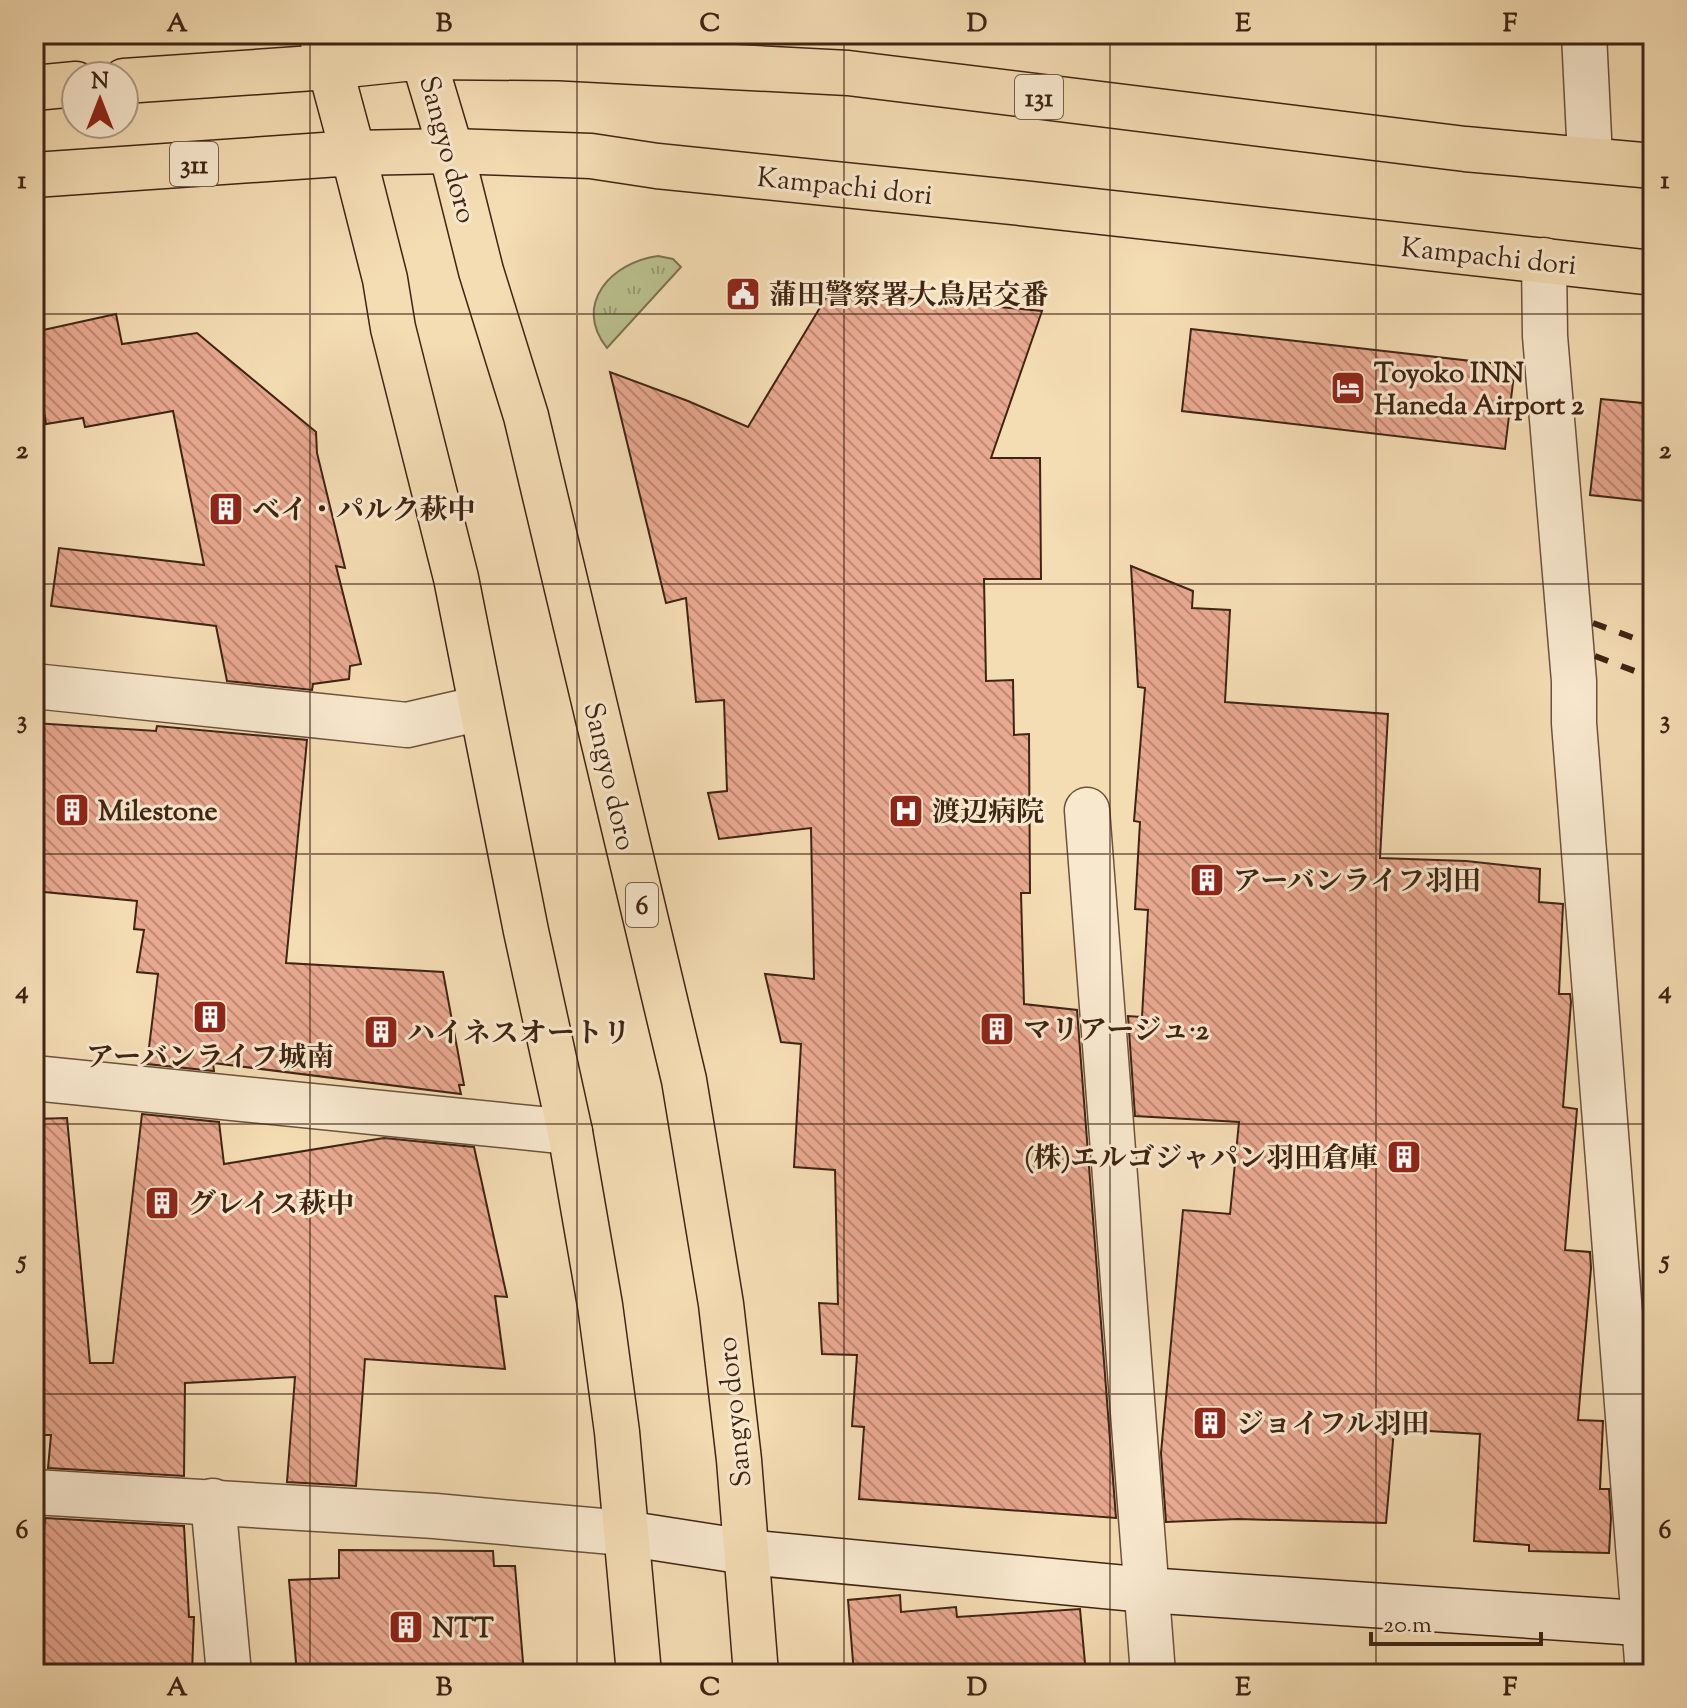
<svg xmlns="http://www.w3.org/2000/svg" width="1687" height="1708" viewBox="0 0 1687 1708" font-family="'Sorts Mill Goudy','Noto Serif JP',serif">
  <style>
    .grass { fill: url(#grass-tufts); stroke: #7c7251; stroke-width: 2 }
    .building { fill: url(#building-back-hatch); stroke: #3f2414; stroke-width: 2 }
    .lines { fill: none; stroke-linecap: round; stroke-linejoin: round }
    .street-casing { stroke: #6c523c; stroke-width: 47 }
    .secondary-casing { stroke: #3f2414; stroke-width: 47 }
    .primary-casing { stroke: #3f2414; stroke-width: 47 }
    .highway-casing { stroke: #3f2414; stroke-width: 47 }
    .street { stroke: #f8e8ce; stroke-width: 44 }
    .secondary { stroke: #f8e8ce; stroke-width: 44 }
    .primary { stroke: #f4dcb3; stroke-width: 44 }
    .highway { stroke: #f4dcb3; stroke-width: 44 }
    .rail { stroke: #3f2414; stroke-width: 6; stroke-dasharray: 14 14; stroke-linecap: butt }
    .grid { fill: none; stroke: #3f2414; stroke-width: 2; stroke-opacity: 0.55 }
    .labels { text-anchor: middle; stroke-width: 6; stroke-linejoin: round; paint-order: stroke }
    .shield { fill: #f8e8ce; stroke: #765f4c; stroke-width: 2 }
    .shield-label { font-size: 26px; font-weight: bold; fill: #3f2414 }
    .street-label { font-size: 28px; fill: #3f2414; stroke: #f8e8ce }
    .poi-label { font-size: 28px; font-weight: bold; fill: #3f2414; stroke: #f8e8ce; text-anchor: start }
    .neatline { fill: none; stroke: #3f2414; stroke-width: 3 }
    .grid-label { font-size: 26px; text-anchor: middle; font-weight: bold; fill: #3f2414 }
  </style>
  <defs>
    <pattern id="grass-tufts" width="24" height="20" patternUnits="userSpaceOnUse" patternTransform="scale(2)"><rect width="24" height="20" fill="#bac08e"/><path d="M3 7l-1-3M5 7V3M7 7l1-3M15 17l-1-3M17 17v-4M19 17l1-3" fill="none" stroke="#999c73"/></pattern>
    <pattern id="building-back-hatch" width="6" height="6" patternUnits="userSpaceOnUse" patternTransform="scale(2)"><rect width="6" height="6" fill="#e9a890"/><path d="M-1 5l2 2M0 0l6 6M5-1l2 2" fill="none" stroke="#be8974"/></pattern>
  </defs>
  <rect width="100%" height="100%" fill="#f4dcb3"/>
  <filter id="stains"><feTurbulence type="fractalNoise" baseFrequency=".0025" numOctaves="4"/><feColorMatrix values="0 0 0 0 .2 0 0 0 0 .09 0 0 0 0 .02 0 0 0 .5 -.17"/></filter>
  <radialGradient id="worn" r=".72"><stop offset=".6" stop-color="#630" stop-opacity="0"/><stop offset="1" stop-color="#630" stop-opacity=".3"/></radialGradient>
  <path class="grass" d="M658 256 673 259 681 267 607 348C572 304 612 262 658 256Z"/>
  <g class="building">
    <path d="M830 291 1042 311 991 458H1040L1041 579H984L986 681 1013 680 1014 735 1029 734 1030 893H1021L1024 1004 1077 1010 1116 1518 859 1499 864 1427 852 1426 857 1355 822 1354 819 1303 838 1304 835 1170 794 1167 801 1044 781 1042 765 974 814 979 811 828 719 839 708 793 727 791 724 700 696 702 686 598 666 603 610 372 688 401 748 427Z"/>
    <path d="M116 314 122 344 197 333 316 432 317 453 345 568 336 566 361 664 350 666 349 679 313 684 312 690 227 681 216 626 51 606 59 548 204 565 173 411 85 427 83 418 46 424 44 412 34 413V332Z"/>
    <path d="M1191 329 1515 366 1505 449 1182 411Z"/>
    <path d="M1601 399 1653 404V502L1590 495Z"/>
    <path d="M1131 566 1193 591 1192 608 1230 610 1225 702 1388 714 1380 858 1466 861 1540 869 1539 902 1563 904 1559 994H1570L1571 1002 1563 1107 1577 1109 1565 1250 1590 1252 1591 1268 1578 1420 1603 1421 1600 1489H1609L1611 1518 1609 1553 1529 1551V1545L1474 1541 1480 1434 1394 1429 1386 1523 1238 1519 1166 1522 1161 1453 1183 1210 1230 1214 1239 1122 1135 1116 1128 1016 1142 1017 1148 910 1135 909 1140 822 1134 821 1145 688 1138 687Z"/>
    <path d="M34 723 156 731 157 726 307 740 286 963 443 972 464 1085H459L461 1094 213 1063 214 1071 147 1064 158 974 137 972 144 930 134 929 137 901 34 891Z"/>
    <path d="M142 1114 219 1122 224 1164 384 1138 474 1147 507 1297 495 1296 505 1369 365 1359 356 1486 287 1482 295 1377 185 1383 184 1476 48 1468 51 1435H34V1119L67 1118 90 1363H113Z"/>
    <path d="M45 1518 184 1526 189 1617H194L192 1674H34V1574L39 1573V1543H43Z"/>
    <path d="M339 1550 493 1551 494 1566H515L524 1674H297L289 1580 339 1578Z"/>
    <path d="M900 1595 901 1612 956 1607 957 1617 1080 1609 1086 1674H854L848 1600Z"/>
  </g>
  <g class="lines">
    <g class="street-casing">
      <g id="street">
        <path d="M1584 34 1590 158"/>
        <path d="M1544 260 1545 336 1574 681V723L1648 1674"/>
        <path d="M34 686 407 725 481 708"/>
        <path d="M1087 810 1153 1674"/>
        <path d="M34 1078 570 1132"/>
        <path d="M34 1492 435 1516 624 1533"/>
        <path d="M213 1501 229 1674"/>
      </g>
    </g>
    <g class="secondary-casing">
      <path id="secondary" d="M624 1533 746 1552 1146 1590 1653 1624"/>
    </g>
    <g class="primary-casing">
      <g id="primary">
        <path d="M124 81 328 67 423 57 451 151 481 271 526 416 684 1080 721 1304 739 1460 756 1674"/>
        <path d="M34 88 76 84"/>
        <path d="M34 175 353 153 385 279 393 328 456 578 526 931 570 1132 600 1305 617 1432 639 1674"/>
      </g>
    </g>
    <g class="highway-casing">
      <g id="highway">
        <path d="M321 34 353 153 451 151 591 156 657 166 1021 203 1653 273"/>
        <path d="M418 34 423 57 560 58 848 73 1465 149 1653 166"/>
      </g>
    </g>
    <use href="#street" class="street"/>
    <use href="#secondary" class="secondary"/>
    <use href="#primary" class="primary"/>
    <use href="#highway" class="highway"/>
    <g class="rail">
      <path d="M1593 623 1653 645"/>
      <path d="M1595 656 1653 678"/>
    </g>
  </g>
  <path class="grid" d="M310 34V1674M577 34V1674M844 34V1674M1110 34V1674M1376 34V1674M34 314H1653M34 584H1653M34 854H1653M34 1124H1653M34 1394H1653"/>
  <defs>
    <g id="civic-square" transform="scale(1.8)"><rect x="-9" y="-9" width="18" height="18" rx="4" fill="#8f2418" stroke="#f8e8ce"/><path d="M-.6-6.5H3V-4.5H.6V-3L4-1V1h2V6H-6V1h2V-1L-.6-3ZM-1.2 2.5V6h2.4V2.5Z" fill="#fff"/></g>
    <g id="hotel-square" transform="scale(1.8)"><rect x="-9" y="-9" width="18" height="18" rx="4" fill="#8f2418" stroke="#f8e8ce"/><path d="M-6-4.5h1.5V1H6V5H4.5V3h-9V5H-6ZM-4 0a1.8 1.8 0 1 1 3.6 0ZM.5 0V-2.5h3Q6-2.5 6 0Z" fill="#fff"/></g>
    <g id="building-square" transform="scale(1.8)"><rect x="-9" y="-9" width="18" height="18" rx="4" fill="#8f2418" stroke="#f8e8ce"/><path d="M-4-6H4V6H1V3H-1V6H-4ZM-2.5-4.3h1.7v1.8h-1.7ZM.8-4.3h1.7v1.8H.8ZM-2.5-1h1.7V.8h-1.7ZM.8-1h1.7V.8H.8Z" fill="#fff"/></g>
    <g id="hospital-square" transform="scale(1.8)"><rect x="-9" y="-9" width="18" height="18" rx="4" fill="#8f2418" stroke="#f8e8ce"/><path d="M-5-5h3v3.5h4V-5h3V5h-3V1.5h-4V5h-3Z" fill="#fff"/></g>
  </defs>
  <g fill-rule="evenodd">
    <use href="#civic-square" x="743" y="294"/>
    <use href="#hotel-square" x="1348" y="388"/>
    <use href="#building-square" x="226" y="509"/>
    <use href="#building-square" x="72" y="810"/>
    <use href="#hospital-square" x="906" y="811"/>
    <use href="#building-square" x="1207" y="880"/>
    <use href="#building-square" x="210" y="1017"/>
    <use href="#building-square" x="997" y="1029"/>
    <use href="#building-square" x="381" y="1032"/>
    <use href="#building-square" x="1404" y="1157"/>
    <use href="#building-square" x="162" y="1203"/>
    <use href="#building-square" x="1210" y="1423"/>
    <use href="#building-square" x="406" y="1627"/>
  </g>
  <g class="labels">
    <g class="shield">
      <rect x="1015" y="75" width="48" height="44" rx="6"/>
      <rect x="170" y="142" width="48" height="44" rx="6"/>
      <rect x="626" y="883" width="32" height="44" rx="6"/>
    </g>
    <g class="shield-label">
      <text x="1039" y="106">131</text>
      <text x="194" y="173">311</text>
      <text x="642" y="914">6</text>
    </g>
    <g class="street-label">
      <text transform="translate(449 149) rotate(75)" y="10">Sangyo doro</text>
      <text transform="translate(845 185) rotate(6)" y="10">Kampachi dori</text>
      <text transform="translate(1489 255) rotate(6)" y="10">Kampachi dori</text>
      <text transform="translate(611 776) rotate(77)" y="10">Sangyo doro</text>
      <text transform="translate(733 1412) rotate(-96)" y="10">Sangyo doro</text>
    </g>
    <g class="poi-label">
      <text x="769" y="304">蒲田警察署大鳥居交番</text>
      <text x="1374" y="382">Toyoko INN<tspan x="1374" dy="32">Haneda Airport 2</tspan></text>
      <text x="252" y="519">ベイ・パルク萩中</text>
      <text x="98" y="820">Milestone</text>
      <text x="932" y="821">渡辺病院</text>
      <text x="1233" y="890">アーバンライフ羽田</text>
      <text x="1023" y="1039">マリアージュ·2</text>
      <text x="407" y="1042">ハイネスオートリ</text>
      <text x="210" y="1066" text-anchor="middle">アーバンライフ城南</text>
      <text x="1378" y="1167" text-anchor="end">(株)エルゴジャパン羽田倉庫</text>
      <text x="188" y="1213">グレイス萩中</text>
      <text x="1236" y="1433">ジョイフル羽田</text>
      <text x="432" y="1637">NTT</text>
    </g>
  </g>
  <rect width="1687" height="1708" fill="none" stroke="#f4dcb3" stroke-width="88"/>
  <g transform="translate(100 100)"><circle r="38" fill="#f8e8ce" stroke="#ae9a84" stroke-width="2"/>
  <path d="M0-6L14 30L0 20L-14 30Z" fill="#8f2418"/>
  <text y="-12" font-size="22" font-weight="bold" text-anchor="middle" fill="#3f2414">N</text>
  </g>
  <path d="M1371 1632v12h170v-12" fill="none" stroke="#3f2414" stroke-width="4"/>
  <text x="1383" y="1632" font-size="24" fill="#3f2414" stroke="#f8e8ce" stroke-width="6" paint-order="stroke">20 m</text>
  <rect x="44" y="44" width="1599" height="1620" class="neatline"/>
  <g class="grid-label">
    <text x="177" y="31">A</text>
    <text x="444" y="31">B</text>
    <text x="710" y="31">C</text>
    <text x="977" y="31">D</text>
    <text x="1243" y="31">E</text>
    <text x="1510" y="31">F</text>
    <text x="22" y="188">1</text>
    <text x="1665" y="188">1</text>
    <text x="22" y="458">2</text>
    <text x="1665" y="458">2</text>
    <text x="22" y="728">3</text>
    <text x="1665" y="728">3</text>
    <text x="22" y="998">4</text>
    <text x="1665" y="998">4</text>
    <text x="22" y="1268">5</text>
    <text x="1665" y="1268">5</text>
    <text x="22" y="1538">6</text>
    <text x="1665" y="1538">6</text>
    <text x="177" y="1695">A</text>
    <text x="444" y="1695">B</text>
    <text x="710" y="1695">C</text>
    <text x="977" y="1695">D</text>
    <text x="1243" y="1695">E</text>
    <text x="1510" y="1695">F</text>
  </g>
  <rect width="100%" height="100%" filter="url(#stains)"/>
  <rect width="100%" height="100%" fill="url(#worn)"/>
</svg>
